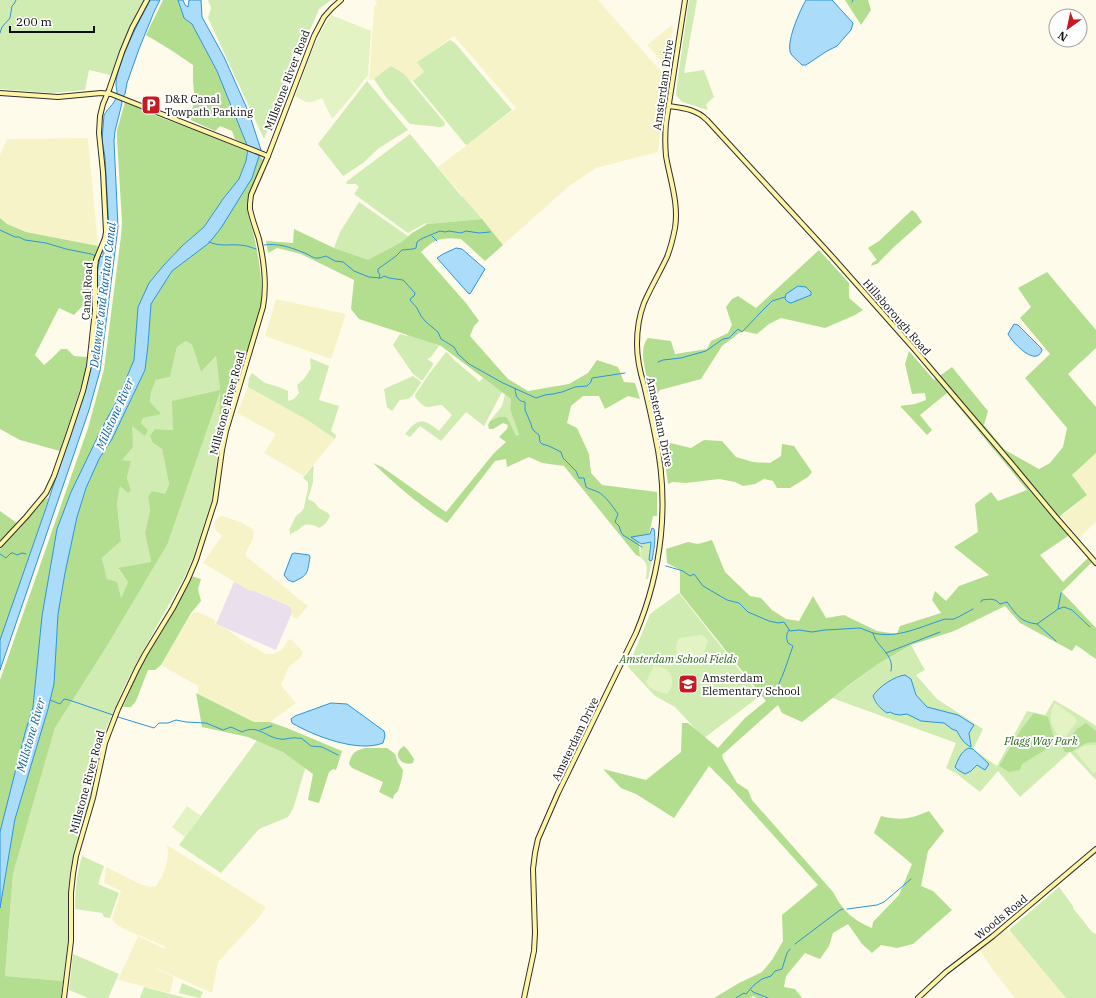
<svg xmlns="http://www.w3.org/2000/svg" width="1096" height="998" viewBox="0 0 1096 998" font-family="'IBM Plex Serif',serif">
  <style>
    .industrial { fill: #eadfec }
    .farmland { fill: #f7f3c9 }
    .green { fill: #d0ecb2 }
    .forest { fill: #b3de90; fill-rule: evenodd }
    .pitch { fill: #e3f3c4 }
    .water { fill: #abddfb; stroke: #2c94d8 }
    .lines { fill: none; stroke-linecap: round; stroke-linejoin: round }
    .stream { stroke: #2c94d8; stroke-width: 1 }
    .secondary-casing { stroke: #2e2e2e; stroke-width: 6 }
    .secondary { stroke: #fff5a6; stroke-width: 4 }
    .labels { text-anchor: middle; stroke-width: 4; stroke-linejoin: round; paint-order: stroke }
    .street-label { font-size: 11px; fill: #0c0c0c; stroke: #fff }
    .poi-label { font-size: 11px; fill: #0c0c0c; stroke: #fff; text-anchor: start }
    .park-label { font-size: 11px; font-style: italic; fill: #296818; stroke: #fff }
    .water-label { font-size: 12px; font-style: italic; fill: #0c64a7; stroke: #fff }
  </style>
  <rect width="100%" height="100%" fill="#fffbeb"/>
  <path class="industrial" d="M234 582 294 608 276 650 216 624Z"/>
  <g class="farmland">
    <path d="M375 0H598L666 77 658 152 596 168 568 187 503 245 438 167 516 108 454 36 417 62 424 72 412 82 400 78 375 79 369 80 374 7 377 3Z"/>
    <path d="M672 25 673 27 668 63 665 65 647 45Z"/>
    <path d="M88 138 98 246 26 232 7 224 0 218V155L7 139Z"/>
    <path d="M276 299 346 314 331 359 265 336Z"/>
    <path d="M248 387 309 421 335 439 304 476 264 453 276 434 237 413Z"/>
    <path d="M1096 453V522L1079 538 1061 517 1087 495 1071 476Z"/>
    <path d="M223 516 242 523 253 529 254 532 253 539 246 552V556L308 606 297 619 293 617 290 606 253 590 250 591 203 563 222 536 216 531 215 526V522L218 517Z"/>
    <path d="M198 612 215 620V624L225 628 242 640 266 654H273L280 651 284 647 288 640 291 639 303 652 301 657 289 667 281 685 296 703 270 722H254L198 694V686L161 665 189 617 194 613Z"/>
    <path d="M167 845 266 907 257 920 218 962 212 993 156 968V969L174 977 170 993 118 980 138 936 165 949 166 947 124 929 116 924 112 919 121 891 104 883 106 867 140 884 150 887 156 886 162 876 167 862 168 852Z"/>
    <path d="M1007 928 1066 998H1015L992 969 979 949Z"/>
  </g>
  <g class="green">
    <path d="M0 0H150L143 12 140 10C128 31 119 52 111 75L89 70 85 90 52 93 0 89Z"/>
    <path d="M208 0H331L319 9 264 139 208 18 211 8Z"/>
    <path d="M689 0H697L684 73 704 70 714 97 706 104 708 110 682 102 676 95 677 84Z"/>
    <path d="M450 40 455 43 512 110 467 145 465 144 413 81 424 72 417 62Z"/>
    <path d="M391 66 404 74 445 123 444 126 440 127 410 124 408 122 386 97 374 79Z"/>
    <path d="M367 81 408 130 379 148 363 163 343 176 318 144Z"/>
    <path d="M410 134 462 197V196L482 219 427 224 426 223 408 233 354 194 359 187 356 184H347L346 182Z"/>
    <path d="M359 202 409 237V239L371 262 334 248 340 232Z"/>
    <path d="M400 334 407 336 408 334 427 340 439 346 431 357 427 359 433 363V365L423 380H421L413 374 393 345Z"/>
    <path d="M186 341 192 345 201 372 216 356 220 390 219 433 214 494 193 558 184 578 140 656 123 689 103 736 98 759 91 794 74 856 70 872 68 894V942L63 981 5 976 13 874 55 728 107 646 167 545 173 430 155 429 153 443 162 449 169 483 165 494 148 497 150 510 145 533 151 562 118 569 128 582 121 598 107 579 102 558 121 541 117 504 120 485 131 490 127 478 131 461 122 460 132 425 141 423 143 418 150 402 151 392 156 380 170 377 177 347Z"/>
    <path d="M446 352 448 353 454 360 478 380 479 382 483 378 502 392 484 426 466 412 441 441 420 426 410 437 405 434C419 417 423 418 439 431L452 415 442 405C426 406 428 412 415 397V395L429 374Z"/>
    <path d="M310 358 329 366 319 400 339 406 331 431 336 435 335 439 309 421 248 387 249 378 252 373 265 383 279 387 288 391V401L294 399 299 393 297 385 304 379 311 368Z"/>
    <path d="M413 376 420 381 421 383 412 396 408 399 400 400 392 411 387 407 384 389Z"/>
    <path d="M505 394 511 399 510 409 519 435 516 437 507 417H498L490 421 502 406Z"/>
    <path d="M314 466 313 476V482L308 499 314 502 319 508 328 513 330 516C328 521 324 526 319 528 314 525 308 523 303 526 299 528 302 528 298 530 294 532 293 532 290 535V531L289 530 296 516 301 512 304 508 306 497 308 490V482L303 478 312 467Z"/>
    <path d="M650 542 649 561H652L648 579H646C647 568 649 564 640 557L641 545Z"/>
    <path d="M679 593 760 696 704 738 675 707 655 696 628 667 650 614Z"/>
    <path d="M911 645 925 670 916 675 937 699 983 729 973 749 997 766 1027 711 1045 715 1054 700 1081 716 1096 726V779H1095L1070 752 1020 797 998 771 980 792 957 774 946 768 956 743 832 698 878 664Z"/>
    <path d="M285 727 305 769 293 809 288 817 259 829 221 873 179 845 258 739Z"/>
    <path d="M82 856 104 866 98 884 119 893 110 918 104 917 102 913 75 909C75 890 77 873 82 856Z"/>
    <path d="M1059 887 1073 906V908L1092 932 1096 934V998H1066L1010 931V929Z"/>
    <path d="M73 954 119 974 108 998H88L69 990Z"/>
    <path d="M182 983 203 992 200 998 179 993Z"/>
    <path d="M144 987 186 998H140Z"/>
  </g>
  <g class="forest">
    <path d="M163 0H178L184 18 192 24 217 71 247 145 235 139 232 131 220 126 215 131 188 119 195 101 193 82V65L171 50 146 35Z"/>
    <path d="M845 0H868L871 10 861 25Z"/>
    <path d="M125 102 159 117 200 132 247 151 246 161 239 179 223 199 204 227 182 246 164 265 149 283 138 308 134 360 57 529 42 616 33 707 25 733 0 832V680L88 428 104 369 121 236 122 222 117 140V130Z"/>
    <path d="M259 155 263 160C260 174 251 186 248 200 245 212 252 224 254 236 259 259 263 282 261 306L222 434 218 456 220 392 167 545 107 646 55 728 13 874 5 976 63 981 61 998H0V908L15 819 48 709 54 684 58 614 65 573 77 517 86 488 99 459 112 439 145 370 148 345 151 304 172 271 209 243 252 178ZM186 341 192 345 201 372 216 356 220 390 172 401 173 430 155 429 150 436 153 443 162 449 169 484 165 494 152 491 148 497 150 510 145 533 151 562 118 568 128 582 121 598 117 582 107 579 102 558 121 541 117 504 120 486 128 493 131 490 127 478 131 461 122 460 133 447 132 426 145 436 148 430 141 423 143 418 161 414 150 402 151 392 156 380 170 377 177 347Z"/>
    <path d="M912 210 916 213 922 222 895 246 877 264H876L871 266 872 263 877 260 868 248 879 241Z"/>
    <path d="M0 218 7 224 26 232 98 246 91 297 74 315 59 308 35 355 44 365 51 359 61 349H67L74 356 87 357 85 374 60 451 20 440 0 429Z"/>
    <path d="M482 219 503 245 485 261 461 239C440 238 436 238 421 252L466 303 479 321 474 326 470 336 508 379 528 391 569 384 588 373 597 360 618 367 624 382 635 383 640 399 628 396 605 409 599 396H583L571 406 567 423 577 428 589 454 591 473 602 485 657 492V516H653L649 534 638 536 640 557 636 555 564 466 542 463 529 457 507 467 506 459 495 461 447 523C420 506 396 485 373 463L382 467 446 512 494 453 506 442 499 437 507 429 508 425 503 423 493 429H489L488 425 490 421 498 417H507L516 436 519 435 510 409 511 399 441 346 359 319 351 309 354 280 301 254 277 248 268 253 266 241 293 243 294 229 334 248 368 260 402 242 412 233 427 224Z"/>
    <path d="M819 250 849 283V298L863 310 855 315 825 328 781 318 769 324 757 334 742 331 722 346 701 379 660 390 654 399C649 383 636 351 648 338L671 341 675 354 707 349 711 341 728 333 732 325 726 307 732 299 738 296 756 308Z"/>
    <path d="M1047 272 1096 330V348L1068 374 1096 407V453L1072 475 1087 495 1060 516 1059 519 1071 534 1040 555 1063 582 1088 558 1092 562 1062 592 1096 628V659L1076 645 1072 651 1020 623 1005 606 954 631 911 645 878 664 849 685 802 722 782 713 778 705 722 755 723 759 737 783 748 790 752 800 833 892C843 911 853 920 872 928L873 922 899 895 912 864 874 833 881 816C901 821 910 819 929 811L944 831 928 851 921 886 933 891 952 910 913 944 897 948 881 945 872 953 862 944 848 924 833 933 829 946 820 959 805 953 786 976 784 987 795 989 802 998H756L753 996 750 998H714L739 983 762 972 772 960 783 941 782 915 818 885 729 786 709 766 674 818 636 794 621 788 603 769 646 780 681 752 682 723H688L718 748 745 718 766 701 680 593V570L667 563 666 549 688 542 698 544 712 540 725 572 750 596 761 598 772 610 786 619 799 621 813 596 826 618 844 615 877 631 897 634 900 626 941 613 932 600 935 591 946 601 959 586 989 575 954 547 978 532 975 504 991 492 998 501 1027 490 947 393 920 415 932 430 927 435 900 406 915 404 926 400 925 393 912 394 905 364 909 351 934 380 952 367 988 411 984 425 1005 450 1039 469 1050 463 1063 447 1067 428 1025 378 1050 354 1020 318 1031 307 1018 288Z"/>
    <path d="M704 440 722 441 736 457 753 462 770 463 781 456 782 444 794 446 812 472 808 477 790 488H777L773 481 764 479 755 484 743 486 735 482 719 479 686 483 673 482 668 484 662 441 691 448Z"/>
    <path d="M49 497 45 510 0 642V550L3 544 31 515 43 501Z"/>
    <path d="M0 511 17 523 16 525 0 541Z"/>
    <path d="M191 576 201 579 198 589 201 601 191 613 161 665 155 670H148L136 701 131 707H123L140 667 169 620Z"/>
    <path d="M196 693 254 722H270L287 728 342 751 336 770 333 769 329 772 319 803 308 800 313 774 283 752 248 737 202 727Z"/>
    <path d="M1034 713 1048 717 1053 735 1058 742 1022 764 1020 770 1009 772 999 766 1022 728Z"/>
    <path d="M1086 723 1096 731V742L1086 743 1071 752H1065L1060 743 1068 740 1077 729Z"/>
    <path d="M404 746 408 750 414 759 413 763C401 767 391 753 404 746Z"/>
    <path d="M365 748H387L395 754 398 763 403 770 402 778 398 791 394 795 393 799 379 792 383 782 352 768 349 764C352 753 354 751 365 748Z"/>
  </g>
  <g class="pitch">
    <path d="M331 15 371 31 368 75 351 97 333 118 331 117 322 98C307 105 308 103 295 96 306 69 314 39 331 15Z"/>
    <path d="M702 635 708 640 701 661C684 670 669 654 679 638Z"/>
    <path d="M654 666C671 666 678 682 667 694 660 692 648 690 646 682Z"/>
    <path d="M1055 703 1076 718 1077 721 1064 739C1051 731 1047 717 1055 703Z"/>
    <path d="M1090 745H1096V771L1094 773H1093L1075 751 1083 746Z"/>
    <path d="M187 806 201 816 185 837 172 827Z"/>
  </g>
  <g class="water">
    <path d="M150 0H160L154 12 139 49 127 83 125 94 121 100 122 103 115 131 114 141 118 227 100 371 89 410 0 670V640L46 508 89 375 93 355 99 307 97 273 100 257 103 256V248L108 236 109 231 105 157 102 140 104 115C108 108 117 102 117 93 117 91 116 87 116 84 116 78 118 72 120 66 127 43 139 22 150 0Z"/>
    <path d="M178 0H183L185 5 188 7 189 0H201L202 17 224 57 249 113 261 150 252 178 221 228 209 243 172 271 151 304 148 345 145 370 112 439 99 459 86 488 77 517 65 573 58 614 54 684 48 709 15 819 0 908V832L25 733 33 707 42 616 57 529 71 492 99 434 117 400 134 360 138 307 149 283 164 265 182 246 204 227 223 199 239 179 246 161 248 148 247 145 217 71 192 24 184 18Z"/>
    <path d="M806 0H832L853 23 851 30 837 46 827 51 806 65H802C799 62 794 58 791 54 785 44 800 10 806 0Z"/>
    <path d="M456 248 462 249 485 269 470 294 468 293 437 258 443 254Z"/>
    <path d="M798 286 806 287 811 292V295L791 303 788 302 785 299 786 294Z"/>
    <path d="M1014 324 1018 325 1041 348 1042 350C1036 368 1012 342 1008 334Z"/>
    <path d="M652 528 654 529C656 539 654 550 652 560L651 561 649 560 651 542 641 544 631 537 650 534Z"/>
    <path d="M294 553 309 555 310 557C307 573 309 575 293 582L288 580 284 575 292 554Z"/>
    <path d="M905 675 911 679 916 695 927 707 958 715 974 725 969 733 971 746V747C964 744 960 737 957 731L952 729 944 723 921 721 907 714 900 715 894 714 890 712 887 713C880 708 876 704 873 696 878 687 895 676 905 675Z"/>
    <path d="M331 703 347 704 384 731 385 736 383 743C358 753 314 736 292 723L291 719 295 716Z"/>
    <path d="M969 748 973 749 989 764 985 770 977 765 971 771 965 774 958 770 955 767C958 760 961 751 969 748Z"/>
  </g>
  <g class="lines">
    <g class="stream">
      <path d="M852 2 853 0"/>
      <path d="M0 33 2 27 10 18 12 6 14 4 16 0"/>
      <path d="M0 230 15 237H19L25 240 46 243 66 249 91 254 96 256"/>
      <path d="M432 236 437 241"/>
      <path d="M209 242C221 247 228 244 239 245 245 245 250 247 256 249"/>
      <path d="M264 245C277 243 290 247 302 252 314 256 312 261 326 256L335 261 343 262 354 271 369 277 381 278 384 276 389 278 403 280 415 293 414 296 411 298 410 300 417 308 421 316 426 322 438 332 441 339 454 347 458 354 469 364 503 383 536 398 545 395 553 394 562 392 575 387 587 386 591 382 592 378 625 373"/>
      <path d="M379 278 380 275 378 272V269L396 256 402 250 413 249 416 248 417 242 421 239 440 231 445 232 449 231 461 233 466 231 479 233 490 232"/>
      <path d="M658 362 663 360 681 358 706 351 723 339 729 338 738 329 742 332 761 312 772 301 785 297"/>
      <path d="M515 389C516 396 517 401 525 402V410L531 424 532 428 534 431 539 435 540 442 542 444 549 446 561 452 563 458 576 471 579 478H584L586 487C589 489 594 490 598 492 605 495 613 507 618 514L615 522 619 526 621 532 623 535 642 547"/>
      <path d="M0 554 6 558 11 553H13L17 555 22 553 26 554"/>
      <path d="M666 566 683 571 690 576 694 574 703 586 727 600 739 603 748 612 769 621 778 623 784 622 790 631 799 630 812 632 825 630 860 628 873 633C876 647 895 654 891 671"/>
      <path d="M981 602 982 600C990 599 995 598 1000 604L1007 602C1017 615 1020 622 1037 624L1054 612 1058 609 1061 593"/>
      <path d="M1058 609 1064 607 1072 610 1090 627"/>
      <path d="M1037 624 1056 641"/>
      <path d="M873 633C897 639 920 627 942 620 946 618 951 620 954 619 961 616 967 612 973 609"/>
      <path d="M886 653 940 632"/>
      <path d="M773 695C782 680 787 663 793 646L788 643C786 638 786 634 789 630"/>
      <path d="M50 700 60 704 64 699 69 700 113 715"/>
      <path d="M118 717 154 728 159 723H168L176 720 186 722 206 723 223 730 231 727 242 732C258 724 265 737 280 739 284 740 288 738 292 738 296 737 297 739 301 738L311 746 322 747 338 755"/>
      <path d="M260 730 272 726"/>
      <path d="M847 909 877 905 884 902 911 879"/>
      <path d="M795 944 840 910 843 909"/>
      <path d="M751 990 753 992 768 998"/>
      <path d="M736 998 744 993 746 994 754 985 762 979 771 976 775 971 782 969 787 953 790 949"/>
    </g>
    <g class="secondary-casing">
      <g id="secondary">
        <path d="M0 93 58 97 101 93 111 94 268 156"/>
        <path d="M669 106C683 108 696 109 707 120L829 253 915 350 1011 463 1055 516 1096 563"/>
        <path d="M0 545 26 517 46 493 54 476 68 436 83 391 89 366 95 310V268L96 260 105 238 106 232 103 172 99 133 100 116 103 104 109 90 122 52 132 28 147 0"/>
        <path d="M64 998 71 941V893L73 874 76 856 93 798 105 743 118 709 137 669 145 654 173 608 188 579 196 560 215 501 222 450 226 431 263 307C267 285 264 261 259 239 256 229 252 219 250 209V204L251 195 268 156 314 36 324 17 332 8 341 0"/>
        <path d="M524 998 534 951 535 933 533 869 535 853 538 839 558 793 636 633C662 571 670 502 655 435 652 419 648 402 644 385 640 372 637 358 637 344 637 330 639 316 644 303 651 287 660 272 667 257 671 247 673 238 675 228 679 203 670 180 666 156 665 145 665 134 666 123L685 0"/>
        <path d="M918 998 946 972 993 936 1096 849"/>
      </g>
    </g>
    <use href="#secondary" class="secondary"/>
  </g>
  <defs>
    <g id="parking-square" transform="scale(1)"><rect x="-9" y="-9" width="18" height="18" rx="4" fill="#c61a22" stroke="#fff"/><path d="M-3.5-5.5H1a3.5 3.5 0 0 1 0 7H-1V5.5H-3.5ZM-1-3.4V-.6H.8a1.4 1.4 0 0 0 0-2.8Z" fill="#fff"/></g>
    <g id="school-square" transform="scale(1)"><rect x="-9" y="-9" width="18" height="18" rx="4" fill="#c61a22" stroke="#fff"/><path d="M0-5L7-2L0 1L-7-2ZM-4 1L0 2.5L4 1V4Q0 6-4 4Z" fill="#fff"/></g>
  </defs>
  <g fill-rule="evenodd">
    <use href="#parking-square" x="151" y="105"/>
    <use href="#school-square" x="688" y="684"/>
  </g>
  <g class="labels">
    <g class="street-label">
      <text transform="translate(287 80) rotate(-69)" y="4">Millstone River Road</text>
      <text transform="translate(663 85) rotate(-82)" y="4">Amsterdam Drive</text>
      <text transform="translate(87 291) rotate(-87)" y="4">Canal Road</text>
      <text transform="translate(897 317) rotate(49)" y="4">Hillsborough Road</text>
      <text transform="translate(227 403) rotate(-75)" y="4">Millstone River Road</text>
      <text transform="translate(660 422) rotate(78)" y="4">Amsterdam Drive</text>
      <text transform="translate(575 739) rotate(-64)" y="4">Amsterdam Drive</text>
      <text transform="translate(87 782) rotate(-75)" y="4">Millstone River Road</text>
      <text transform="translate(1001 917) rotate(-39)" y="4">Woods Road</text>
    </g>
    <g class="poi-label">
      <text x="165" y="103">D&amp;R Canal<tspan x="165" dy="13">Towpath Parking</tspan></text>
      <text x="702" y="682">Amsterdam<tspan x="702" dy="13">Elementary School</tspan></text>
    </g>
    <g class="park-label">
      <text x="678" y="663">Amsterdam School Fields</text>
      <text x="1041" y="745">Flagg Way Park</text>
    </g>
    <g class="water-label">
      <text transform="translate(103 295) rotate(-83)" y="4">Delaware and Raritan Canal</text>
      <text transform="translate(115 414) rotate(-66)" y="4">Millstone River</text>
      <text transform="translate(31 735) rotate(-74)" y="4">Millstone River</text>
    </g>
  </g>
  <g transform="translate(1068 28) rotate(213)"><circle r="19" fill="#ffffff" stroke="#9e9e9e"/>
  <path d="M0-3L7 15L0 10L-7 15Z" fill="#c61a22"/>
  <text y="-6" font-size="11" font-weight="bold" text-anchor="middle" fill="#0c0c0c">N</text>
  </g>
  <path d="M10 26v6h84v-6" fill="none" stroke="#0c0c0c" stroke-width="2"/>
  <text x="16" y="26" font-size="12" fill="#0c0c0c" stroke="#ffffff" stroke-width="3" paint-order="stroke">200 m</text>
</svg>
